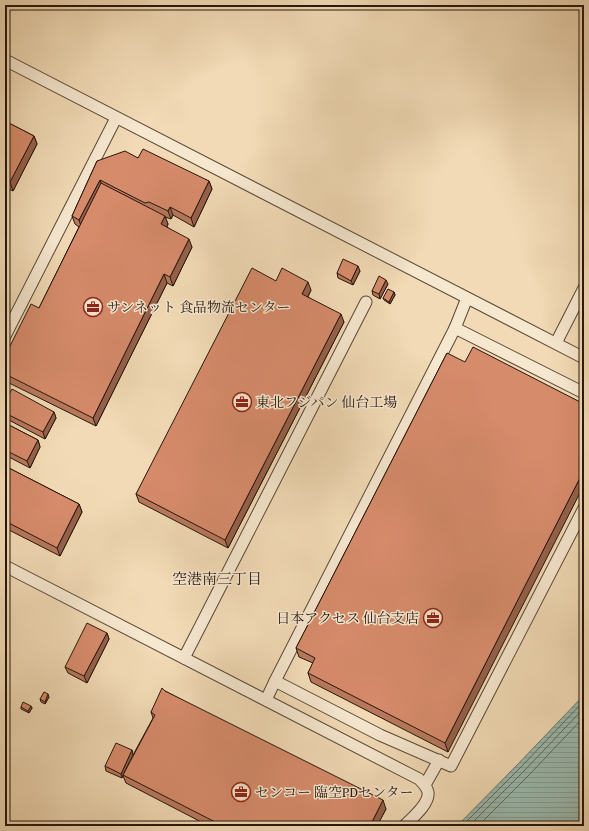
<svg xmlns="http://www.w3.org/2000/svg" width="589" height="831" viewBox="0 0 589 831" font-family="'Gentium Book Plus','Noto Serif JP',serif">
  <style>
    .water { fill: url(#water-rules); stroke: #6d786e }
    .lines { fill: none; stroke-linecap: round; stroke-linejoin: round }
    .shore { stroke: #61685e; stroke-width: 1 }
    .minor-casing { stroke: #5a4737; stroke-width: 13 }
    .minor { stroke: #f6e7cf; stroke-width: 11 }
    .wall { fill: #b8785c; stroke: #27160d }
    .shaded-wall { fill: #96614b; stroke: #27160d }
    .building { fill: #d68b6b; stroke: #27160d }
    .labels { text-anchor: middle; stroke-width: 3; stroke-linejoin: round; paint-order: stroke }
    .poi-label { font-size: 14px; fill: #27160d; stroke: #f6e7cf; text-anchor: start }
    .neighbourhood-label { font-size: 15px; fill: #27160d; stroke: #f6e7cf }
  </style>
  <defs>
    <pattern id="water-rules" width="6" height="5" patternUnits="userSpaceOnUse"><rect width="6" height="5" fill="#9bbaaf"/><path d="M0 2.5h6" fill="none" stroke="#869f95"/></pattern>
  </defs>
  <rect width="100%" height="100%" fill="#f1dab5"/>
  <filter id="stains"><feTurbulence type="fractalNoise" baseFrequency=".005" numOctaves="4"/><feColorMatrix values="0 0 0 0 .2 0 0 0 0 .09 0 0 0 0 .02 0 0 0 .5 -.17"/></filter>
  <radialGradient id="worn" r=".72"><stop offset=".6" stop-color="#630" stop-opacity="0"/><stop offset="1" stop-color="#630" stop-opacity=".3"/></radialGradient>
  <path class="water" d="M584 695V826H457L518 764Z"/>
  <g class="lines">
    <g class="shore">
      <path d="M462 826 521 767 584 701"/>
      <path d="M469 826 525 770 584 708"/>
      <path d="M478 826 529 775 584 717"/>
    </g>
    <g class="minor-casing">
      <g id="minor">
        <path d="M5 60 584 358"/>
        <path d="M467 298 455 328 275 681 380 735 451 766 584 508"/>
        <path d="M455 328 584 393"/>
        <path d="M5 336 116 118"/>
        <path d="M556 343 584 288"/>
        <path d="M5 566 419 779C423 783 427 787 428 792 430 804 411 819 404 826"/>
        <path d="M184 658 366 302"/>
        <path d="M266 700 275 681"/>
        <path d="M425 785 439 760"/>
      </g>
    </g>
    <use href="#minor" class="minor"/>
  </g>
  <g class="wall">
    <path d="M5 121 34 136 37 144 13 191 5 187Z"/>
    <path d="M138 158 209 181 212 189 194 227 173 215 171 219 165 217 168 224 167 227 192 247 173 286 167 283 96 426 5 381V356L39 308 79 227 75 224 72 216 97 161Z"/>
    <path d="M360 271 353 285 338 278 337 273Z"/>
    <path d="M276 281 311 290 308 297 344 322 228 548 139 502 136 494Z"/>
    <path d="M388 284 380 299 373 295 372 291Z"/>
    <path d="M394 292 395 295 390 304 384 300 383 298Z"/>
    <path d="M447 353 448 752 311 682 308 673 313 663 299 657 296 648Z"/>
    <path d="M5 402 54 412 56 418 45 439 5 418Z"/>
    <path d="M5 423 38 440 40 447 30 468 5 455Z"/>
    <path d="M5 466 79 504 82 512 60 556 5 528Z"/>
    <path d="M107 633 109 639 87 683 68 673 65 667Z"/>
    <path d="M165 691 386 809 377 826H209L126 783 123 776 122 778 106 771 105 766 132 750 133 755 153 718 151 712Z"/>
    <path d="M49 697 45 704 41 702 40 699Z"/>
    <path d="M31 706 32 708 29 713 21 709V707Z"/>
  </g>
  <g class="shaded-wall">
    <path d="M34 136 37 144 13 191 10 182Z"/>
    <path d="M100 180 103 188 82 229 79 220Z"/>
    <path d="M209 181 212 189 194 227 191 218Z"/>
    <path d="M170 207 173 215 171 219 168 211Z"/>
    <path d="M165 216 168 224 164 233 161 224Z"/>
    <path d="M189 239 192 247 173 286 170 277Z"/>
    <path d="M358 266 360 271 353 285 351 281Z"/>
    <path d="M164 274 167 283 96 426 93 418Z"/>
    <path d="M386 280 388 284 380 299 379 294Z"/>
    <path d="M308 282 311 290 305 302 302 294Z"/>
    <path d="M394 292 395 295 390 304 389 302Z"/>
    <path d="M341 314 344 322 228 548 225 540Z"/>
    <path d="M54 412 56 418 45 439 43 432Z"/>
    <path d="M38 440 40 447 30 468 27 461Z"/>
    <path d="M584 470V485L448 752 445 743Z"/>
    <path d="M79 504 82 512 60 556 57 548Z"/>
    <path d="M107 633 109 639 87 683 84 676Z"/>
    <path d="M48 694 49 697 45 704V702Z"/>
    <path d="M31 706 32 708 29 713 28 711Z"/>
    <path d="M132 750 133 755 123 775V776L122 778 121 774Z"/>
    <path d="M383 800 386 809 377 826H370Z"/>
  </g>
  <g class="building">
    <path d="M5 121 34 136 10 182 5 180Z"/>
    <path d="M143 149 209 181 191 218 170 207 168 211 149 202 145 203 100 180 79 220 72 216 97 161 125 151 138 158Z"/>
    <path d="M101 183 165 216 161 224 189 239 170 277 164 274 93 418 5 374V356L31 304 39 308Z"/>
    <path d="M343 259 358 266 351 281 337 273Z"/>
    <path d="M252 268 276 281 282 268 308 282 302 294 341 314 225 540 136 494Z"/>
    <path d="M379 276 386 280 379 294 372 291Z"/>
    <path d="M388 289 394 292 389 302 383 298Z"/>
    <path d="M473 347 584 404V470L445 743 308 673 315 658 296 648 447 353 465 362Z"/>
    <path d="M12 389 54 412 43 432 5 413V402Z"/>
    <path d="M5 423 38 440 27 461 5 450Z"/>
    <path d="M5 466 79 504 57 548 5 521Z"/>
    <path d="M87 623 107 633 84 676 65 667Z"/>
    <path d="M162 688 165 691 383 800 370 826H223L123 775 155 715 151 712Z"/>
    <path d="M44 692 48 694 45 702 40 699Z"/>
    <path d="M23 702 31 706 28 711 21 707Z"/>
    <path d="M116 743 132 750 121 774 105 766Z"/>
  </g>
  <defs>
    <g id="office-ring" transform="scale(1)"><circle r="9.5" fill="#f6e7cf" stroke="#8f2418" stroke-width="1.5"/><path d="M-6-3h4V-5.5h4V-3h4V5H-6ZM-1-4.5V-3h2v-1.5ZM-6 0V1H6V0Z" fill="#8f2418"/></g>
  </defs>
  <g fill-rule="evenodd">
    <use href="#office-ring" x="93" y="307"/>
    <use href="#office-ring" x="242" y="402"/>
    <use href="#office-ring" x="433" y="618"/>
    <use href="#office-ring" x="241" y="792"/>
  </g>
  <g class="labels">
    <g class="poi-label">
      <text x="107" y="312">サンネット 食品物流センター</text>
      <text x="256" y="407">東北フジパン 仙台工場</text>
      <text x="419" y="623" text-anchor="end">日本アクセス 仙台支店</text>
      <text x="255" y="797">センコー 臨空PDセンター</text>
    </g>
    <g class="neighbourhood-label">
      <text x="217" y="584">空港南三丁目</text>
    </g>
  </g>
  <rect width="589" height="831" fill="none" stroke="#f1dab5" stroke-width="20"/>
  <rect x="6" y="6" width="577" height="819" fill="none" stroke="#27160d" stroke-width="2"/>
  <rect x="10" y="10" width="569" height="811" fill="none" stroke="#27160d"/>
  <rect width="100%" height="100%" filter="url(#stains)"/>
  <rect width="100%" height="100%" fill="url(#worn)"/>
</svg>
